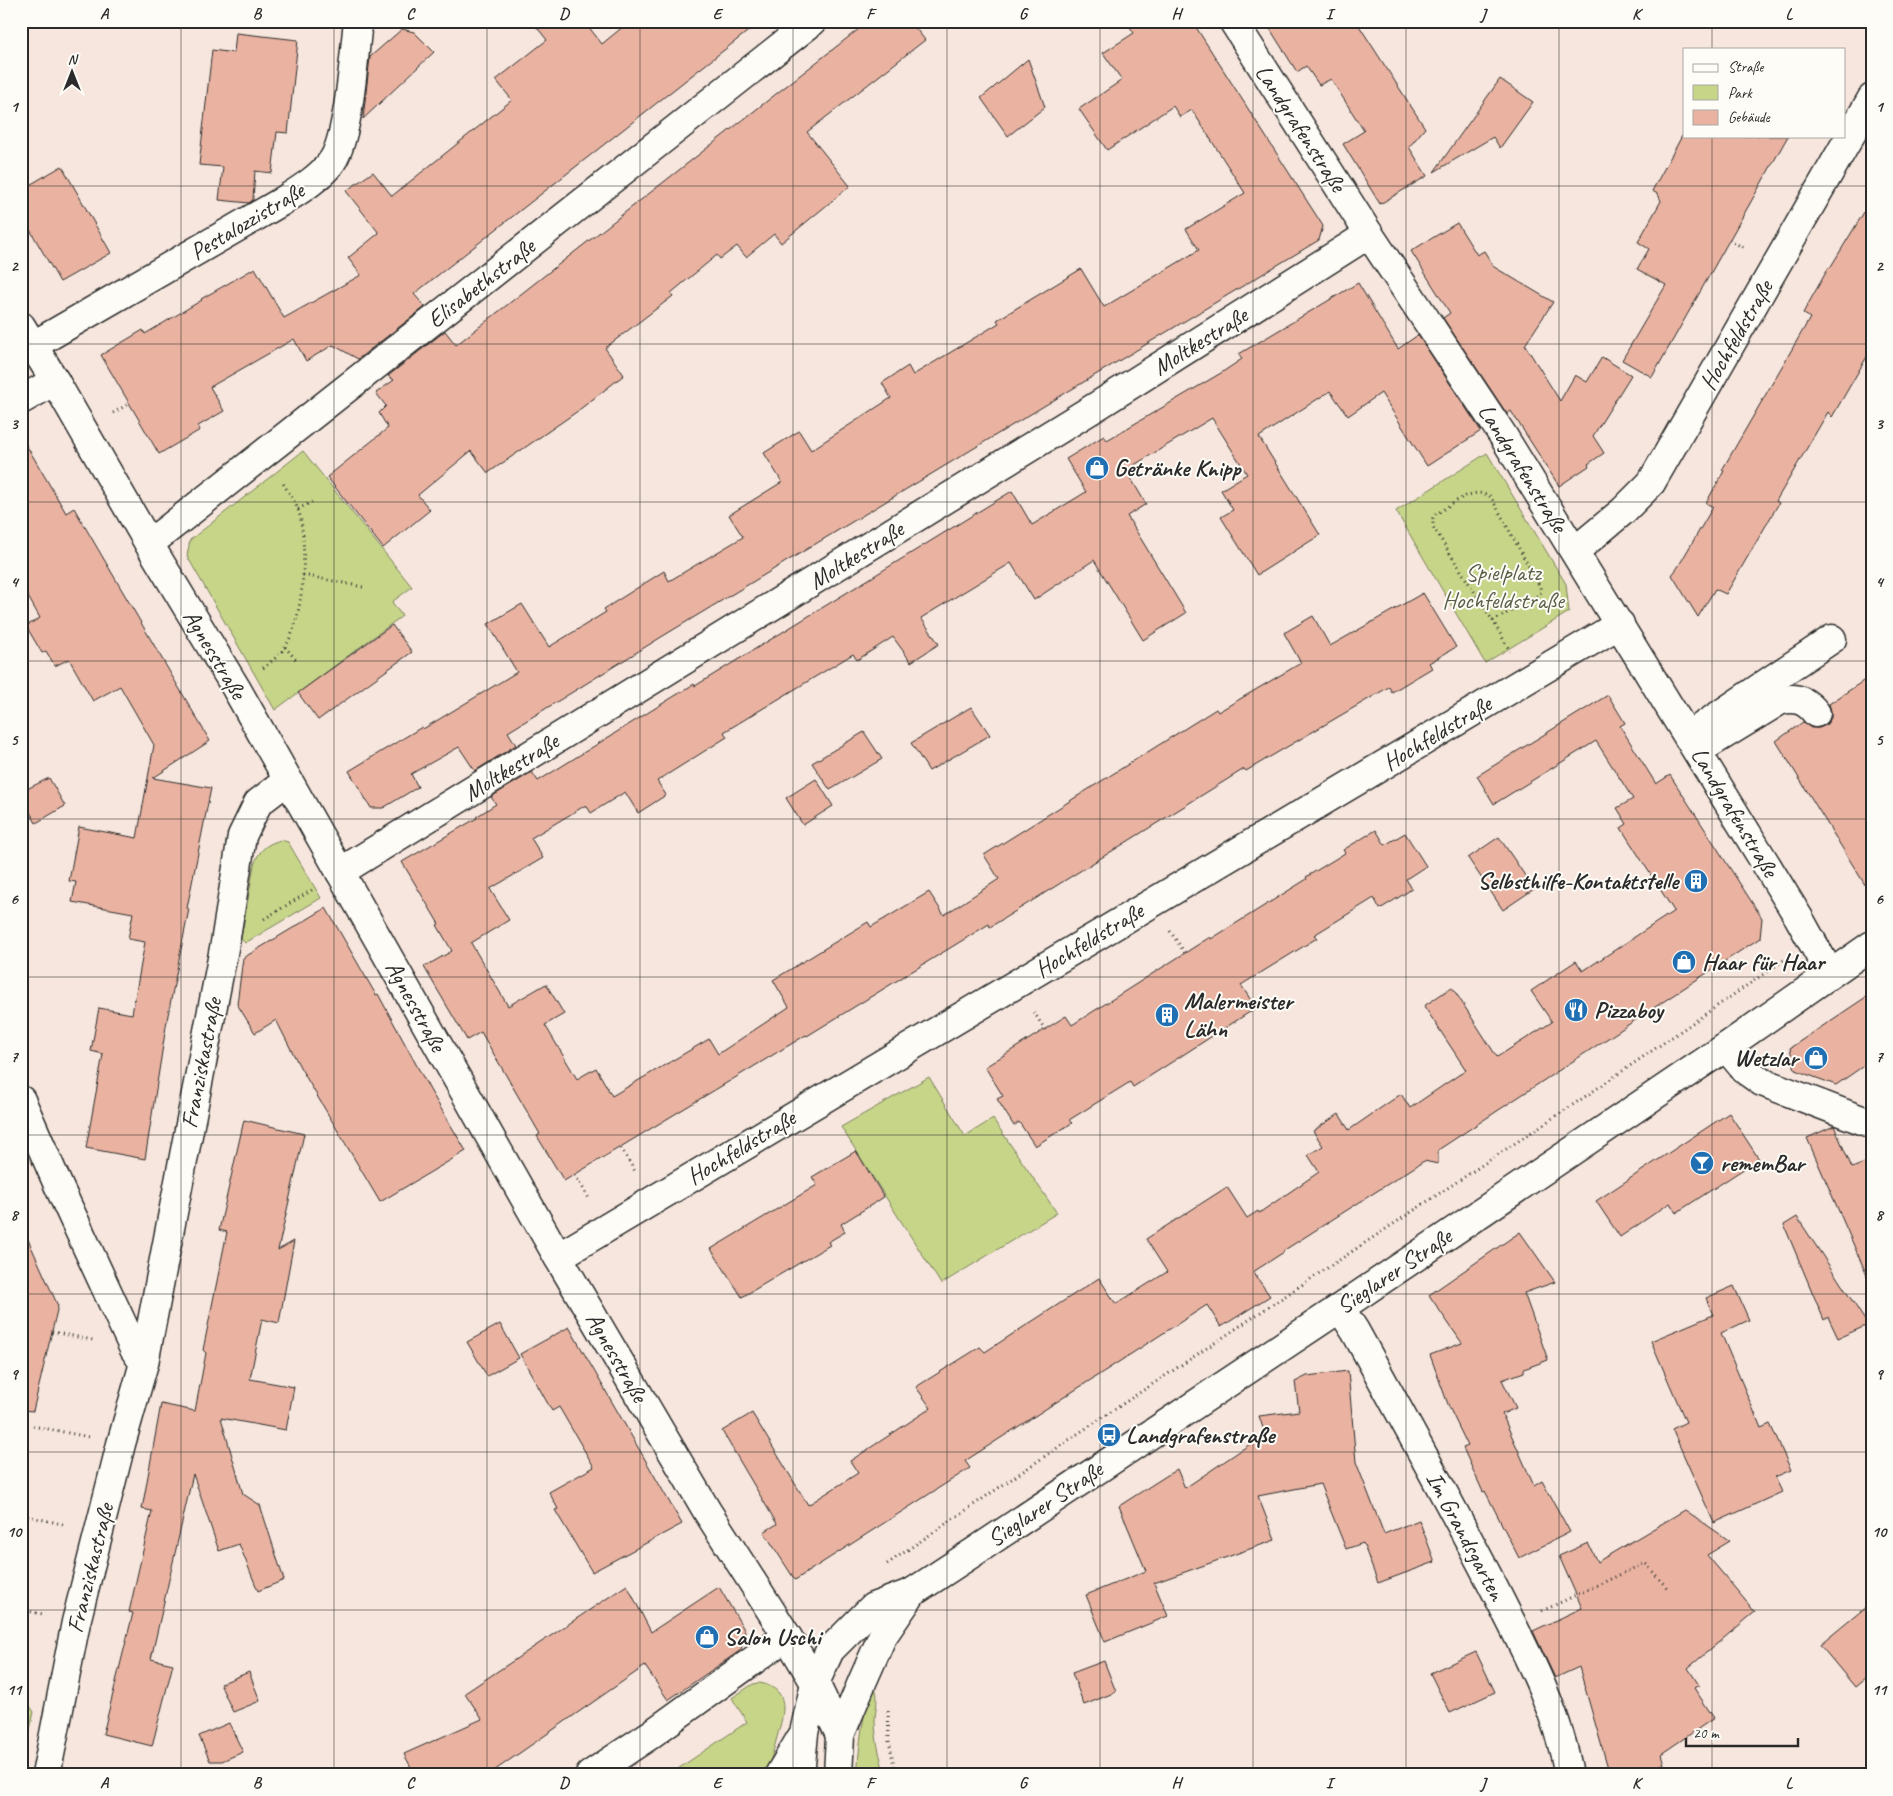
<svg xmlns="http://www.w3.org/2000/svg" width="1893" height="1796" viewBox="0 0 1893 1796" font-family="Caveat,sans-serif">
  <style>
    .green { fill: #c7d589; stroke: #79805a }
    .building { fill: #eab3a1; stroke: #2b2b2b }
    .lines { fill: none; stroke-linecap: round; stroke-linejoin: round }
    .minor-casing { stroke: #2b2b2b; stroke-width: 31 }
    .path { stroke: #2b2b2b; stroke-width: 3; stroke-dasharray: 1 4; stroke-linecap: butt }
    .minor { stroke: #fdfcf7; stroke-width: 28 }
    .grid { fill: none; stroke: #2b2b2b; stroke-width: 1; stroke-opacity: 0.55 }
    .labels { text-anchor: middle; stroke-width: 4; stroke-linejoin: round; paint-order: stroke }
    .street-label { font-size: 24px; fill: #2b2b2b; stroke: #fdfcf7 }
    .poi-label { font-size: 24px; font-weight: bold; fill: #2b2b2b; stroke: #fdfcf7; text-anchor: start }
    .park-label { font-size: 24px; fill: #5a5e47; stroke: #fdfcf7 }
    .neatline { fill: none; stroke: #2b2b2b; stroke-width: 2 }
    .grid-label { font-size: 16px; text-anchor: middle; font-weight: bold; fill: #2b2b2b }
  </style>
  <rect width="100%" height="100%" fill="#f7e6dd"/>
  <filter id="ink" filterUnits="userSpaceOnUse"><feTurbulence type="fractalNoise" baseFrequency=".02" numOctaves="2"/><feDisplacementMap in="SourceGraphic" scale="10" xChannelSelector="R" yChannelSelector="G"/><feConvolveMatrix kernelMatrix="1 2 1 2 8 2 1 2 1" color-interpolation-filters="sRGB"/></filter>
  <g filter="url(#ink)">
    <g class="green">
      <path d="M303 451 412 587 392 602 402 616 275 710 187 556 190 540Z"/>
      <path d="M1487 453 1566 584 1569 612 1485 663 1396 511Z"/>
      <path d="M281 840 288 842 321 898 245 943 241 939 254 865C259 850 266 844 281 840Z"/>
      <path d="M929 1077 965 1136 993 1119 1057 1213 941 1284 841 1127Z"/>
      <path d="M760 1683C794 1690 782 1718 776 1741 773 1752 770 1765 764 1775H669L747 1722 732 1698 753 1684Z"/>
      <path d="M874 1686C880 1695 875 1710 875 1720 875 1739 880 1757 885 1775H857C860 1744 861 1714 874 1686Z"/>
      <path d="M21 1701 28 1703 34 1712 21 1768Z"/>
    </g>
    <g class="building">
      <path d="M532 21H584L602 44 630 21H761L414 294 425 307 358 359 333 345 306 361 294 339 210 387 224 411 198 426 200 430 159 454 101 355 143 330 145 334 202 300 201 299 255 268 284 318 361 275 348 258 379 233 346 191 373 172 392 196 512 100 496 80 547 40Z"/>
      <path d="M869 21H910L925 40 807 132 850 186 781 243 774 234 746 257 737 246 720 259 717 255 671 293 673 296 605 348 624 375 575 413 488 473 471 451 418 495 430 510 383 548 327 477 388 428 379 413 386 406 376 393 394 380 388 376 445 331 456 345Z"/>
      <path d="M1126 21H1192L1323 226 1319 240 663 636 508 732 516 745 475 771 459 747 411 774 418 787 383 808H371L349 771 422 727 423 729 517 672 488 624 522 604 549 647 606 612 604 609 664 571 669 581 743 537 729 515 782 482 764 453 799 431 811 450 891 398 882 383 908 366 913 375 999 323 997 320 1081 269 1104 307 1199 250 1186 229 1245 193 1192 110 1180 117 1173 106 1107 150 1079 109 1122 80 1103 53 1134 33Z"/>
      <path d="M1265 21H1356L1425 128 1409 147 1427 176 1380 204 1343 144 1364 131 1331 79 1319 85 1306 66 1297 72Z"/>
      <path d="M402 29 414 32 434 52 363 119 370 57Z"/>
      <path d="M236 33 298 40 288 133 277 132 272 173 255 171 253 200 249 203 219 200 223 167 199 165 212 50 234 53Z"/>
      <path d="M1028 59 1045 107 1008 136 981 98Z"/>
      <path d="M1500 79 1533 102 1500 148 1493 137 1434 172Z"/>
      <path d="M1682 136H1788L1652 377 1622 360 1666 285 1637 269 1649 249 1638 242 1661 201 1658 194 1652 191Z"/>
      <path d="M62 166 111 253 60 282 21 214V190Z"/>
      <path d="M1872 199V348L1832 417 1828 412 1776 501 1779 503 1726 594 1715 589 1698 617 1672 575 1678 567 1713 507 1706 503 1724 471 1722 470 1810 318 1803 313 1829 267 1830 268Z"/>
      <path d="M1457 223 1477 255 1484 251 1494 267 1553 302 1525 345 1560 401 1575 375 1587 382 1602 357 1631 375 1593 436 1604 453 1588 464 1589 466 1559 486 1511 411 1507 414 1443 318 1450 313 1411 251Z"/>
      <path d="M1358 283 1398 349 1418 335 1481 431 1427 466 1381 393 1348 416 1330 391 1259 437 1320 535 1257 575 1221 517 1233 510 1221 490 1247 474 1212 418 1126 470 1146 504 1127 516 1186 613 1143 640 1094 560 1034 600 1011 563 921 618 939 644 911 662 893 637 857 660 853 654 724 732 727 737 657 781 666 795 638 813 625 792 591 813 586 805 531 838 543 858 490 889 509 920 471 943 508 1006 546 984 564 1014 545 1025 577 1079 596 1068 612 1096 709 1039 718 1054 789 1007 773 980 868 922 871 927 929 892 944 915 999 879 984 855 1216 709 1218 712 1301 663 1284 633 1313 616 1330 646 1423 593 1456 647 1429 663 1432 668 1392 692 1389 687 1246 771 1244 769 990 927 989 924 807 1036 806 1035 564 1181 537 1136 540 1134 481 1032 467 1040 424 967 452 951 437 925 439 924 402 862 477 818 476 817 496 804 491 797 532 772 538 781 694 684 695 686 1012 491 1032 525 1086 492 1066 459 1104 436 1107 440 1221 373 1242 359 1239 354Z"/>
      <path d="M21 436 66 513 74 508 210 741 153 778 211 788 187 908 189 909 167 1020 145 1159 86 1148 103 1054 91 1051 99 1008 132 1014 145 942 128 939 133 913 72 902 76 882 69 881 79 827 137 838 154 745 120 686 93 701 69 659 55 666 46 651 42 653 26 626 40 618 21 584Z"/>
      <path d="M392 625 412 652 318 720 298 693Z"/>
      <path d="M1872 675V896L1776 741 1803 722 1811 728H1819L1826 725 1831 718V711L1829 704Z"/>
      <path d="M1608 695 1625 723 1620 726 1656 784 1670 775 1762 918 1760 938 1438 1150V1164L1424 1161 1283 1251 1284 1252 1253 1272 1270 1296 1221 1327 1207 1305 965 1461 970 1468 795 1580 764 1532 777 1524 722 1431 752 1413 808 1505 858 1473 850 1461 931 1408 916 1387 980 1347 985 1352 1099 1278 1116 1304 1167 1272 1146 1239 1227 1187 1247 1218 1258 1211 1259 1213 1319 1172 1308 1155 1323 1146 1313 1131 1339 1114 1349 1130 1401 1094 1410 1108 1466 1070 1424 1006 1452 987 1497 1057 1552 1022 1531 991 1576 961 1583 971 1674 911 1621 828 1627 824 1617 808 1633 799 1596 741 1494 804 1477 776Z"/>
      <path d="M971 707 990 735 929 771 911 743Z"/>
      <path d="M864 732 882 759 830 790 812 763Z"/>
      <path d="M49 778 65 806 36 823 21 796V792Z"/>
      <path d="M816 779 833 806 803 825 786 798Z"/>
      <path d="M1376 830 1385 845 1405 833 1426 866 1406 879 1412 889 1380 909 1374 898 1314 935 1317 938 1241 985 1256 1008 1133 1087 1130 1082 1069 1120 1072 1123 1035 1146 1019 1122 1014 1126 997 1099 1003 1096 985 1067 1066 1016 1072 1025 1210 937 1211 939 1307 879 1306 877 1345 853 1343 850Z"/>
      <path d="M1499 837 1534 889 1503 910 1468 858Z"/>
      <path d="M326 908 376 995 378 994 430 1090 466 1151 380 1202 300 1067 276 1020 255 1033 237 1004 243 958Z"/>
      <path d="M1872 993V1060L1836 1085 1795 1070 1790 1048Z"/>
      <path d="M1729 1113 1759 1159 1676 1213 1670 1203 1620 1237 1596 1201Z"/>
      <path d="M244 1120 304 1134 278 1250 294 1241 279 1323 262 1319 250 1379 294 1387 286 1430 221 1418 243 1494 260 1505 284 1580 258 1591 239 1544 219 1551 193 1474 151 1659 173 1664 152 1746 103 1734 133 1613 129 1612 152 1511 142 1509 161 1404 195 1411 206 1353 203 1350 227 1232 219 1230Z"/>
      <path d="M1834 1126 1852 1168 1872 1160V1287L1807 1138Z"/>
      <path d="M856 1151 884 1197 841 1224 845 1232 828 1242 830 1245 742 1297 711 1249 817 1185 812 1177Z"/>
      <path d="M1797 1217 1836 1276 1868 1325 1838 1338 1828 1317 1824 1320 1784 1225Z"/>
      <path d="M21 1224 58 1306 33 1411 21 1410Z"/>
      <path d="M1520 1232 1555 1282 1524 1293 1548 1360 1524 1369V1372L1502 1380 1516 1408 1502 1414 1534 1486 1542 1481 1570 1532 1519 1558 1485 1491 1483 1492 1463 1448 1468 1446 1449 1407 1430 1355 1462 1343 1429 1295Z"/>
      <path d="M1734 1286 1749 1320 1721 1333 1761 1428 1770 1424 1791 1470 1775 1477 1782 1492 1714 1523 1672 1429 1686 1422 1651 1341 1713 1315 1706 1298Z"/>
      <path d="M500 1324 519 1358 487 1376 467 1342Z"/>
      <path d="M569 1327 682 1524 592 1572 555 1510 558 1509 549 1492 594 1467 559 1407 552 1411 520 1354Z"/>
      <path d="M1348 1371 1356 1462 1384 1534 1419 1520 1435 1562 1378 1583 1363 1543 1346 1549 1320 1484 1258 1496 1275 1540 1154 1583 1168 1616 1105 1642 1086 1595 1146 1571 1119 1506 1177 1469 1185 1488 1265 1434 1259 1416 1299 1411 1295 1382 1307 1376Z"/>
      <path d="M1685 1510 1730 1541 1707 1555 1755 1612 1688 1668 1699 1685 1694 1688 1714 1718 1661 1754 1664 1764 1648 1769 1647 1775H1610L1579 1667 1555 1678 1533 1631 1582 1608 1559 1556 1588 1543 1597 1562Z"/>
      <path d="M627 1585 651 1632 719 1587 745 1631 741 1650 668 1700 645 1666 488 1775H415L404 1754 482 1719 465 1693Z"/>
      <path d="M1872 1602V1673L1855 1687 1820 1645Z"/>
      <path d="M1476 1652 1495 1692 1450 1713 1430 1673Z"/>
      <path d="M1104 1661 1116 1692 1084 1705 1072 1673Z"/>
      <path d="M249 1672 260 1701 233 1712 220 1684Z"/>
      <path d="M229 1723 243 1752 222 1761H210L199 1736Z"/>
    </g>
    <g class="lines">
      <g class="minor-casing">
        <g id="minor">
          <path d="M1233 21 1369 234 1502 434 1799 918 1830 974"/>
          <path d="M21 326 55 381 149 544 236 688 558 1257 707 1511 787 1636 815 1683 840 1735"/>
          <path d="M32 346 281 202C298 191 317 180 330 164 349 143 354 53 358 21"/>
          <path d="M21 400 55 381"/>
          <path d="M149 544 813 21"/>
          <path d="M1575 551 1623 511 1651 483 1872 98"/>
          <path d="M1688 736 1832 639"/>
          <path d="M1699 750 1779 701C1795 696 1806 700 1816 713"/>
          <path d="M340 872 1097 406 1369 234"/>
          <path d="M1726 1047 1745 1070 1762 1082 1872 1124"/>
          <path d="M21 1100 59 1187 134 1349 144 1363"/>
          <path d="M558 1257 1620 624"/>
          <path d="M1340 1308 1355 1331C1403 1418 1451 1504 1496 1592 1525 1650 1558 1710 1569 1775"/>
          <path d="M46 1775 76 1622 121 1444 144 1363 225 943 242 836 258 803 288 780"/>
          <path d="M590 1775 650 1735 787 1636"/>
          <path d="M779 1775 801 1738"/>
          <path d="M800 1775 804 1733 815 1683 830 1650 873 1607 913 1592 974 1552 1340 1308 1726 1047 1872 945"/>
          <path d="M838 1775 840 1735 863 1680 882 1637 913 1592"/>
        </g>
      </g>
      <g class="path">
        <path d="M1729 240 1746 249"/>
        <path d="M113 413 130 403"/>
        <path d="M298 509 312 502"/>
        <path d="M303 575 363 587"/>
        <path d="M1493 621 1539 595 1541 592 1540 587 1491 497C1473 485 1453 504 1436 514L1433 518V527L1493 621 1510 651"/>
        <path d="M285 647 297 661"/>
        <path d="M263 668C271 662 280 655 285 647 304 620 308 543 299 512 295 501 288 491 282 482"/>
        <path d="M264 919 312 890"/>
        <path d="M1170 931 1185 953"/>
        <path d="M1034 1012 1045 1030"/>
        <path d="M621 1148 636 1173"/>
        <path d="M575 1175 590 1200"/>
        <path d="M52 1332 93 1340"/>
        <path d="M33 1426 89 1437"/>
        <path d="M23 1515 66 1525"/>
        <path d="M887 1564 1079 1433 1592 1092 1784 960"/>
        <path d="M21 1610 43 1614"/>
        <path d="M1542 1611 1645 1563 1669 1590"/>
        <path d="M888 1711 889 1741 896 1775"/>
      </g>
      <use href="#minor" class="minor"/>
    </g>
  </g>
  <path class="grid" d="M181 21V1775M334 21V1775M487 21V1775M640 21V1775M793 21V1775M947 21V1775M1100 21V1775M1253 21V1775M1406 21V1775M1559 21V1775M1712 21V49M1712 136V1775M21 186H1872M21 344H1872M21 502H1872M21 661H1872M21 819H1872M21 977H1872M21 1135H1872M21 1294H1872M21 1452H1872M21 1610H1872"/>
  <defs>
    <g id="shop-disc" transform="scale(1.25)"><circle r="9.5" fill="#1f6fb2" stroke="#fdfcf7"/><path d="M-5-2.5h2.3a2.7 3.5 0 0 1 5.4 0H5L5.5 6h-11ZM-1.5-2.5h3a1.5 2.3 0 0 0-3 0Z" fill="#fff"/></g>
    <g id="building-disc" transform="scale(1.25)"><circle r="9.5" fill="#1f6fb2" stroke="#fdfcf7"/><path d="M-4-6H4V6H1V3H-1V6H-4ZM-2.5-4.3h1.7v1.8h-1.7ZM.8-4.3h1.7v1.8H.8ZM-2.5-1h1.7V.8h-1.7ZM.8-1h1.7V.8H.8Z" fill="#fff"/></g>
    <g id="restaurant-disc" transform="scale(1.25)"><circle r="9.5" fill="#1f6fb2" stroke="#fdfcf7"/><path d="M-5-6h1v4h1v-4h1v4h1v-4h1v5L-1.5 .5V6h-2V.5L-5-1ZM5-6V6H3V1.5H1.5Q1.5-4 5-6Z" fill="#fff"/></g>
    <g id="bar-disc" transform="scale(1.25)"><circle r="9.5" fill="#1f6fb2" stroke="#fdfcf7"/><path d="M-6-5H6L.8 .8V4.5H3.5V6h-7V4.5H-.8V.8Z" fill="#fff"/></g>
    <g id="bus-disc" transform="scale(1.25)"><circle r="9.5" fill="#1f6fb2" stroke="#fdfcf7"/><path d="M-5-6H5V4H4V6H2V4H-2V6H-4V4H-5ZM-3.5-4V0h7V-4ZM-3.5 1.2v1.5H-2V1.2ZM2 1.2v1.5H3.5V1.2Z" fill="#fff"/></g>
  </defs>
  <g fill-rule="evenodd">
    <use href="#shop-disc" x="1097" y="468"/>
    <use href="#building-disc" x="1696" y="881"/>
    <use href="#shop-disc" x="1684" y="962"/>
    <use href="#restaurant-disc" x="1576" y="1010"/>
    <use href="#building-disc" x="1167" y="1015"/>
    <use href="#shop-disc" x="1816" y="1058"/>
    <use href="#bar-disc" x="1702" y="1163"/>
    <use href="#bus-disc" x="1109" y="1435"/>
    <use href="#shop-disc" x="707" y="1637"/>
  </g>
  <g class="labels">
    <g class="street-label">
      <text transform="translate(1301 128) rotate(57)" y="8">Landgrafenstraße</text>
      <text transform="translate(247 221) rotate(-31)" y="8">Pestalozzistraße</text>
      <text transform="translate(481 283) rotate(-38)" y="8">Elisabethstraße</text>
      <text transform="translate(1736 335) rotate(-60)" y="8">Hochfeldstraße</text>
      <text transform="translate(1200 341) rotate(-32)" y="8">Moltkestraße</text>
      <text transform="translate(1523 468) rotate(58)" y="8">Landgrafenstraße</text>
      <text transform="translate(856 555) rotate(-32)" y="8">Moltkestraße</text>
      <text transform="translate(215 654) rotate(59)" y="8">Agnesstraße</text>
      <text transform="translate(1437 733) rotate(-31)" y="8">Hochfeldstraße</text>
      <text transform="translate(511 767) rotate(-32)" y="8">Moltkestraße</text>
      <text transform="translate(1735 812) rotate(59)" y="8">Landgrafenstraße</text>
      <text transform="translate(1089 940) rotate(-31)" y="8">Hochfeldstraße</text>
      <text transform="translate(416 1006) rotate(61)" y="8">Agnesstraße</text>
      <text transform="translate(201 1063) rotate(-79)" y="8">Franziskastraße</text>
      <text transform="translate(741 1147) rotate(-31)" y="8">Hochfeldstraße</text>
      <text transform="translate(1394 1271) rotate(-34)" y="8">Sieglarer Straße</text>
      <text transform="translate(617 1357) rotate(60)" y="8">Agnesstraße</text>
      <text transform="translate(1045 1504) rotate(-34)" y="8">Sieglarer Straße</text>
      <text transform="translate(1466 1536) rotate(62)" y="8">Im Grandsgarten</text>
      <text transform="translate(90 1568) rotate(-76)" y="8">Franziskastraße</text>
    </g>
    <g class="poi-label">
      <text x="1114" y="476">Getränke Knipp</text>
      <text x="1678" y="889" text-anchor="end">Selbsthilfe-Kontaktstelle</text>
      <text x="1702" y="970">Haar für Haar</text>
      <text x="1184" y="1009">Malermeister<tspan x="1184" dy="28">Lähn</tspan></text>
      <text x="1594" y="1018">Pizzaboy</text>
      <text x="1798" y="1066" text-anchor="end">Wetzlar</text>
      <text x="1720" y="1171">rememBar</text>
      <text x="1126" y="1443">Landgrafenstraße</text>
      <text x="724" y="1645">Salon Uschi</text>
    </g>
    <g class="park-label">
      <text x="1503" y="580">Spielplatz<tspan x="1503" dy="28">Hochfeldstraße</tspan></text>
    </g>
  </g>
  <rect width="1893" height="1796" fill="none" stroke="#fdfcf7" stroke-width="55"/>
  <rect x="1683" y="48" width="162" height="90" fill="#fdfcf7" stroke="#a9a8a5"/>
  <rect x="1693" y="64" width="25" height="8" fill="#fdfcf7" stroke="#a9a8a5"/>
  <text x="1728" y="72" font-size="15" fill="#2b2b2b">Straße</text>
  <rect x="1693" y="85" width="25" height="15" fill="#c7d589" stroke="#a9a8a5"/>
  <text x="1728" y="98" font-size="15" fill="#2b2b2b">Park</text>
  <rect x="1693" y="110" width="25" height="15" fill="#eab3a1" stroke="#a9a8a5"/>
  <text x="1728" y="122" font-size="15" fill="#2b2b2b">Gebäude</text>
  <g transform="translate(72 72)" stroke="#fdfcf7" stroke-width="4" paint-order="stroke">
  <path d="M0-4L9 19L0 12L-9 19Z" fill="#2b2b2b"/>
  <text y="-8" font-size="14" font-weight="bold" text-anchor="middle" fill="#2b2b2b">N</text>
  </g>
  <path d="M1686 1738v8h112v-8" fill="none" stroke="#2b2b2b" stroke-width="2.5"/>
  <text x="1693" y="1738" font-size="15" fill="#2b2b2b" stroke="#fdfcf7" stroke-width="4" paint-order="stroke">20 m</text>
  <rect x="28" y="28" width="1838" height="1740" class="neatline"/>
  <g class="grid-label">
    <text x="104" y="19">A</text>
    <text x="257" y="19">B</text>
    <text x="410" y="19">C</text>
    <text x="564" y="19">D</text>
    <text x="717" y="19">E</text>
    <text x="870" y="19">F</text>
    <text x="1023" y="19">G</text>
    <text x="1176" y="19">H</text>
    <text x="1329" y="19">I</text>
    <text x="1483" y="19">J</text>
    <text x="1636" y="19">K</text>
    <text x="1789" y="19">L</text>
    <text x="14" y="112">1</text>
    <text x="1879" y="112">1</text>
    <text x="14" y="271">2</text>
    <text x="1879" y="271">2</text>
    <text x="14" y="429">3</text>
    <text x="1879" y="429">3</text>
    <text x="14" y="587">4</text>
    <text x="1879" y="587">4</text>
    <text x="14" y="745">5</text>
    <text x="1879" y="745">5</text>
    <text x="14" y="904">6</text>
    <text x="1879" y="904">6</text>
    <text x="14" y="1062">7</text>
    <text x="1879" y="1062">7</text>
    <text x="14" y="1220">8</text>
    <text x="1879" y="1220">8</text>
    <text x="14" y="1379">9</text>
    <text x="1879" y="1379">9</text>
    <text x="14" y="1537">10</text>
    <text x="1879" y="1537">10</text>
    <text x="14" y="1695">11</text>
    <text x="1879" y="1695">11</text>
    <text x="104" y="1788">A</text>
    <text x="257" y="1788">B</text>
    <text x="410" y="1788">C</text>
    <text x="564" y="1788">D</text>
    <text x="717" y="1788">E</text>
    <text x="870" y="1788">F</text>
    <text x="1023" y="1788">G</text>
    <text x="1176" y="1788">H</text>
    <text x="1329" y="1788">I</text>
    <text x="1483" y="1788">J</text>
    <text x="1636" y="1788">K</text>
    <text x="1789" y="1788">L</text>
  </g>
</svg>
